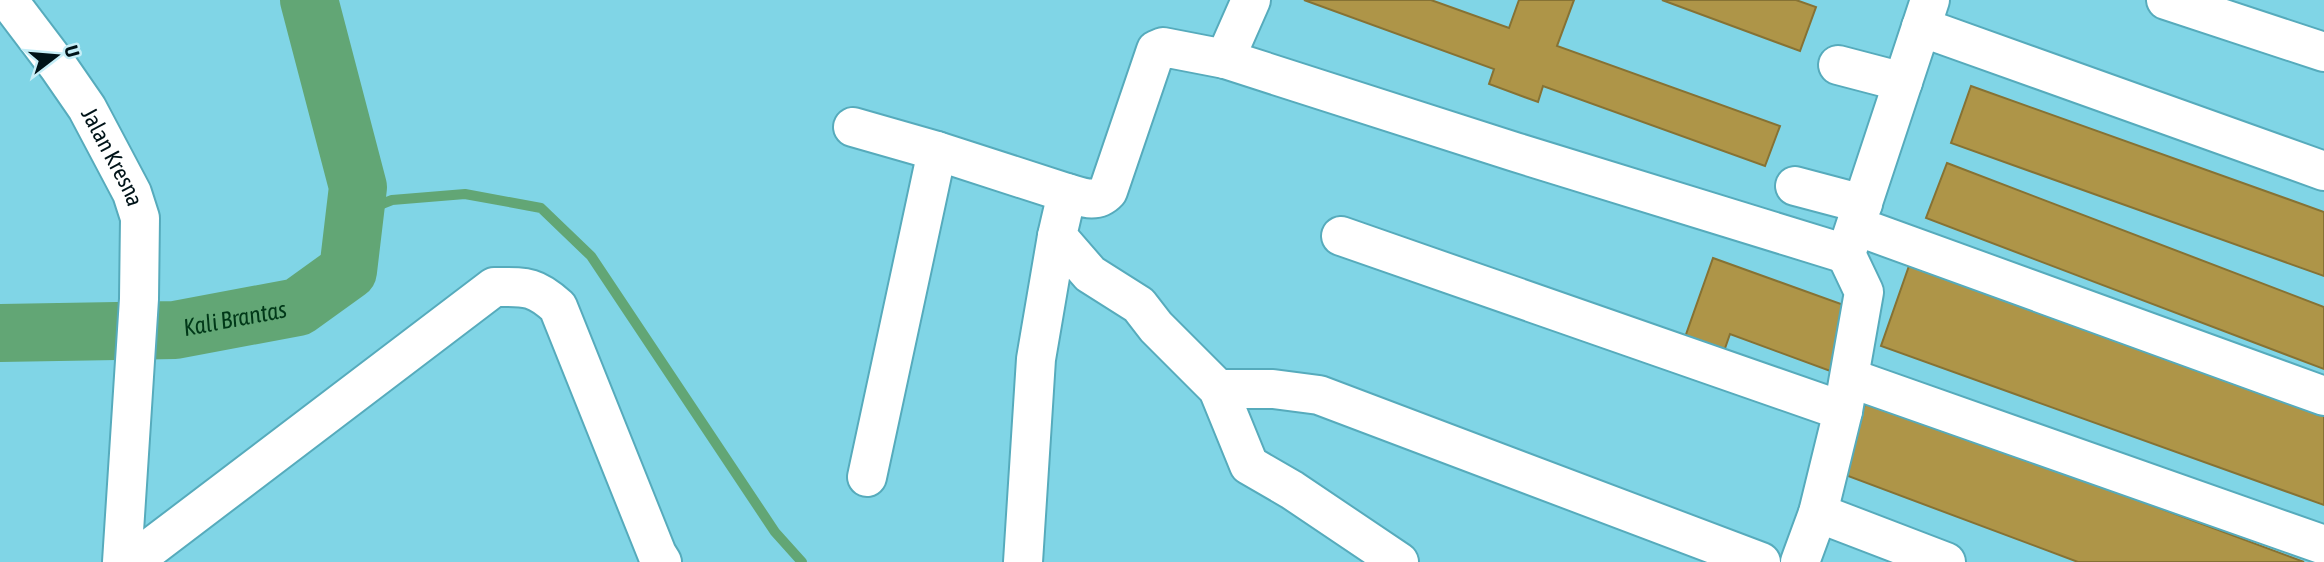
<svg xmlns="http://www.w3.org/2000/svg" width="2324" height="562" viewBox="0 0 2324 562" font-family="'Asap Condensed',sans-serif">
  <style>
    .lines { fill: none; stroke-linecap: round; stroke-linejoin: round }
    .stream { stroke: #62a675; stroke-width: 10 }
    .river { stroke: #62a675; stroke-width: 58 }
    .building { fill: #ae9548; stroke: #867234; stroke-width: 2 }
    .minor-casing { stroke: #56abbc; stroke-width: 42 }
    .minor { stroke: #fff; stroke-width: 38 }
    .labels { text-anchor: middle; stroke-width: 5; stroke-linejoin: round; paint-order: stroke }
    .street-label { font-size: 23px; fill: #001318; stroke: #c6eef7 }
    .water-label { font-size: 24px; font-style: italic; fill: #003818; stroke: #c6eef7 }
  </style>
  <rect width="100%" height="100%" fill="#80d5e6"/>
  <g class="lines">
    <path class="stream" d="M354 215 392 200 465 194 541 208 591 256 775 532 802 562"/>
    <path class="river" id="s1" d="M0 333 175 330 298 307 348 271 358 187 309 0"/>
  </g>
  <g class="building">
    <path d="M1304 0H1431L1509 28 1519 0H1574L1557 46 1780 126 1765 166 1543 86 1538 102 1489 84 1494 69Z"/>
    <path d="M1662 0H1796L1816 7 1800 51Z"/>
    <path d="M1971 86 2324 212V276L1951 143Z"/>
    <path d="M1947 163 2324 307V369L1926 218Z"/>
    <path d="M1713 258 1855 309 1833 372 1730 334 1722 357 1683 343Z"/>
    <path d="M1910 263 2324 412V505L1881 346Z"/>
    <path d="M1867 399 2304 562H2078L1840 473Z"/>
  </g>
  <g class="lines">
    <g class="minor-casing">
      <g id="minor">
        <path id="s2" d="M8 0 58 66 87 108 132 193 140 218 139 299 122 562"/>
        <path d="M2166 0 2324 52"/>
        <path d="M1921 27 2324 171"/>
        <path d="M1225 59 1251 0"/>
        <path d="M1838 65 1903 82"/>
        <path d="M853 127 937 151 1067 193 1057 236 1090 274 1139 305 1156 327 1218 389 1249 465 1292 490 1399 562"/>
        <path d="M1795 186 1863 204"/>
        <path d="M1067 193C1082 197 1096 204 1108 191L1156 50 1163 47 1225 59 1515 152 1846 254"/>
        <path d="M1856 226 2324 396"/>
        <path d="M1341 236 1843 411"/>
        <path d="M1850 378 2324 545"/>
        <path d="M1218 389H1273L1319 395 1761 562"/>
        <path d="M867 477 937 151"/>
        <path d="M1818 513 1946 562"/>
        <path d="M132 562 494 287C525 287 534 285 558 307L657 554 662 562"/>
        <path d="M1023 562 1036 359 1057 236"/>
        <path d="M1800 562 1818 513 1843 411 1864 292 1846 254 1930 0"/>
      </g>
    </g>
    <use href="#minor" class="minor"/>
  </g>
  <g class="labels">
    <g class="street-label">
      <text dy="8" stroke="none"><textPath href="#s2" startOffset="189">Jalan Kresna</textPath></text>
    </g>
    <g class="water-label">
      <text dy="8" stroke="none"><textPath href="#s1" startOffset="236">Kali Brantas</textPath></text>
    </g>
  </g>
  <g transform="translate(56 56) rotate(74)" stroke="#c6eef7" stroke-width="5" paint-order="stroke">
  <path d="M0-5L12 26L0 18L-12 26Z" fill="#001318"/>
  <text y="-10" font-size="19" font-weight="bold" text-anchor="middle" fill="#001318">U</text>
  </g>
</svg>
